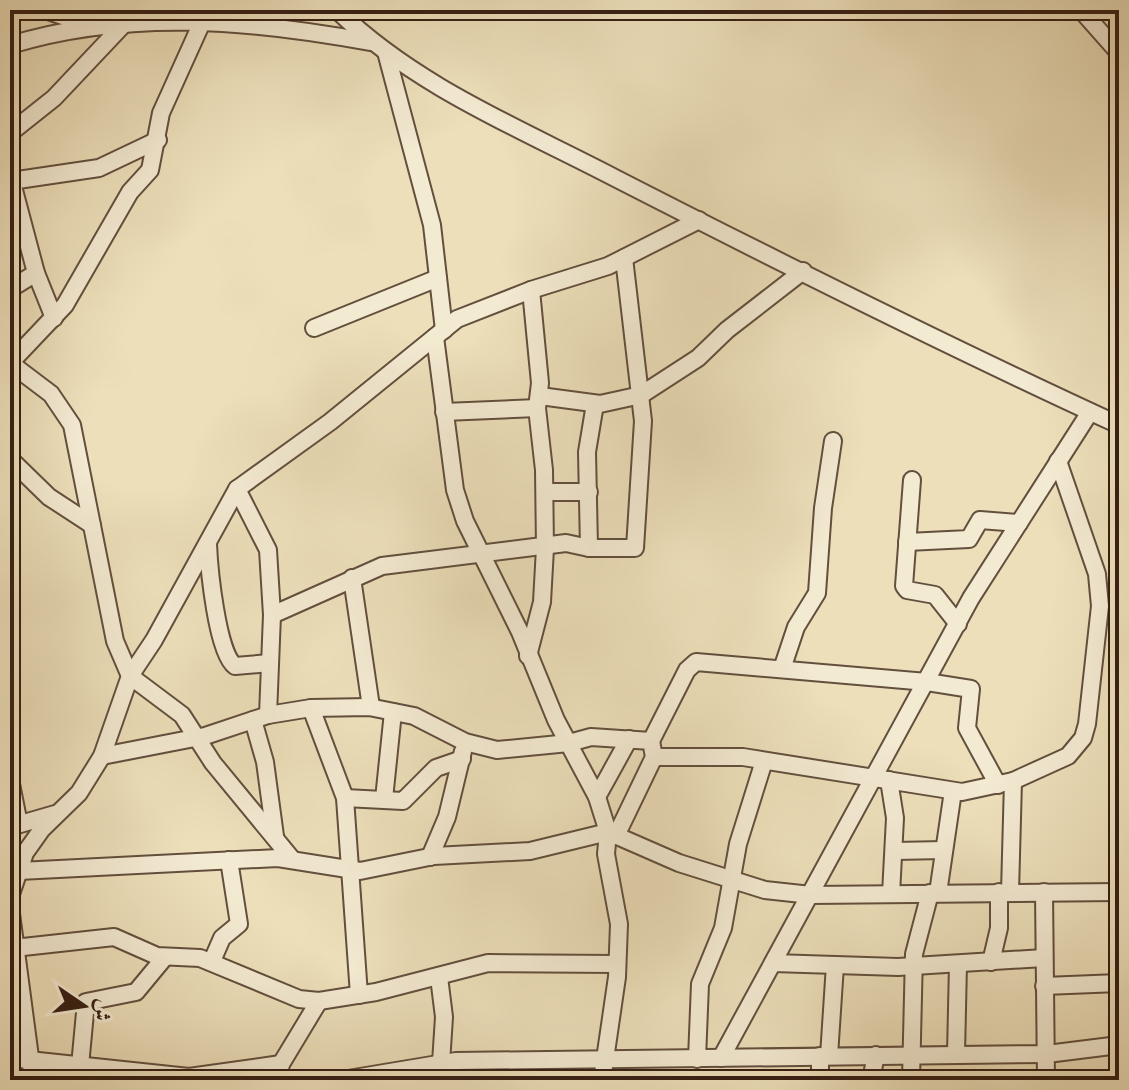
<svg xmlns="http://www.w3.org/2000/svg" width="1129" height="1090" viewBox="0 0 1129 1090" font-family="Vollkorn,Amiri,serif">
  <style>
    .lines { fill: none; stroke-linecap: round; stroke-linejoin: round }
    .minor-casing { stroke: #634f3e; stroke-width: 20 }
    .minor { stroke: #f3ead2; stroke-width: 16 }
  </style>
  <rect width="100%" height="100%" fill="#ecdfba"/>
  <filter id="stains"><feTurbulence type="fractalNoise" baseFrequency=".0025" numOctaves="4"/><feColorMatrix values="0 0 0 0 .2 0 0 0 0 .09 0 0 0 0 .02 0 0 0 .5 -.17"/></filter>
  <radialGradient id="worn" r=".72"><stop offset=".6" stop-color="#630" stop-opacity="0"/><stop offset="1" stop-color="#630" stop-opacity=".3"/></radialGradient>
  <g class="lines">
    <g class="minor-casing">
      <g id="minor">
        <path d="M45 10 92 26"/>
        <path d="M337 10C415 86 519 128 615 178 781 263 949 347 1119 425"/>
        <path d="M1081 10 1119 53"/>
        <path d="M10 45C128 9 251 20 370 42"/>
        <path d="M386 52 432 225 444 330"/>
        <path d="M10 133 54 98 122 26"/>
        <path d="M10 175 36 273 54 318"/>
        <path d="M11 181 99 168 158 140"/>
        <path d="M10 289 36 273"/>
        <path d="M314 328 438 278"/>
        <path d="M435 337 455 490 465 521 520 632 556 720 597 797 608 832 606 854 619 924 617 977 602 1080"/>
        <path d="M10 363 51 394 72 425 115 641 130 676 182 715 213 763 292 859"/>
        <path d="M10 363 65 305 130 192 150 170 161 113 203 20"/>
        <path d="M540 396 600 404 641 395 698 358 727 330 803 271"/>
        <path d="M444 412 537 408"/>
        <path d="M10 459 49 497 92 525"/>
        <path d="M912 480 904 586 907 590 935 595 958 624"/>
        <path d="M237 489 268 550 272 615 268 715"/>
        <path d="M545 492H589"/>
        <path d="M907 542 969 539 980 520 1019 523"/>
        <path d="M208 544C209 568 217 653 235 666L270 663"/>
        <path d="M589 548 587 452 595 404"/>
        <path d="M352 578 371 707"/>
        <path d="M272 615 382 566 566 543 589 548H635L643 421 624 258"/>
        <path d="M528 656 542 602 545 548 544 470 537 408 540 383 531 290"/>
        <path d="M782 669 796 627 817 593 823 508 833 441"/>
        <path d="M311 708 345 798 359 995"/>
        <path d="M253 720 265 762 275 836"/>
        <path d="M651 741 687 670 696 662 927 682 971 689 967 728 998 785"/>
        <path d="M102 756 205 736 268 715 311 708 369 707 414 716 465 742 497 750 569 743 591 737 651 741 654 757 616 836"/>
        <path d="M654 757H743L962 792 1013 781 1068 756 1083 738 1087 724 1100 606 1097 574 1058 461"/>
        <path d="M10 779 19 824"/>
        <path d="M889 780 895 818 891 894"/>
        <path d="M597 797 629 739"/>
        <path d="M345 798 403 801 436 768 462 759"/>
        <path d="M384 799 393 712"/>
        <path d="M10 827 55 814"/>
        <path d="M895 851 944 850"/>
        <path d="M430 857 447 817 463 751"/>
        <path d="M19 871 278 858 360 871 434 856 530 851 608 832 679 863 765 890 811 895 1119 892"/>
        <path d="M1010 892 1013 781"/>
        <path d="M1044 892 1046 1080"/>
        <path d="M938 893 953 791"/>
        <path d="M10 897 25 853 42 829 79 793 102 756 130 676 154 640 237 489 330 422 457 319 531 290 608 266 699 220"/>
        <path d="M10 906 33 1080"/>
        <path d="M14 948 114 937 157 956 200 958 299 999 319 1001 376 992 488 963 617 964"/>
        <path d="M212 961 222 938 239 924 229 860"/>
        <path d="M991 962 999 928V892"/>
        <path d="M773 963 898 967 1044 958"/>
        <path d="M439 977 444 1017 441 1063"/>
        <path d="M1044 986 1119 983"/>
        <path d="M956 1054 958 964"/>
        <path d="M829 1056 835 965"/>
        <path d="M10 1058 189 1077 281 1064"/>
        <path d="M721 1058 971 598 1090 412"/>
        <path d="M697 1059 700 984 723 928 738 844 764 761"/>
        <path d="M437 1064 441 1080"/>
        <path d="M80 1066 86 1002 136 992 165 957"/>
        <path d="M278 1080 281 1064 319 1001"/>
        <path d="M342 1080 456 1061 1047 1054 1119 1045"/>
        <path d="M820 1080V1056"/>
        <path d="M871 1080 876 1055"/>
        <path d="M911 1080 914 954 930 893"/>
      </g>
    </g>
    <use href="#minor" class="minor"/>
  </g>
  <rect width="1129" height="1090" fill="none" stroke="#ecdfba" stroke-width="40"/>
  <rect x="12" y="12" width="1105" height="1066" fill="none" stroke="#351f14" stroke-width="4"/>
  <rect x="20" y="20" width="1089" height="1050" fill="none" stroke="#351f14" stroke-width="2"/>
  <g transform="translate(84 1006) rotate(103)" stroke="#f3ead2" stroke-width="6" paint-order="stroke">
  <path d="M0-6L14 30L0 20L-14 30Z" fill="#351f14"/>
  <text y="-12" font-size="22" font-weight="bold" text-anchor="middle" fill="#351f14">ش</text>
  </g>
  <rect width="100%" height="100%" filter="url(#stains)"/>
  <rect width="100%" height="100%" fill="url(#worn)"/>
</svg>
